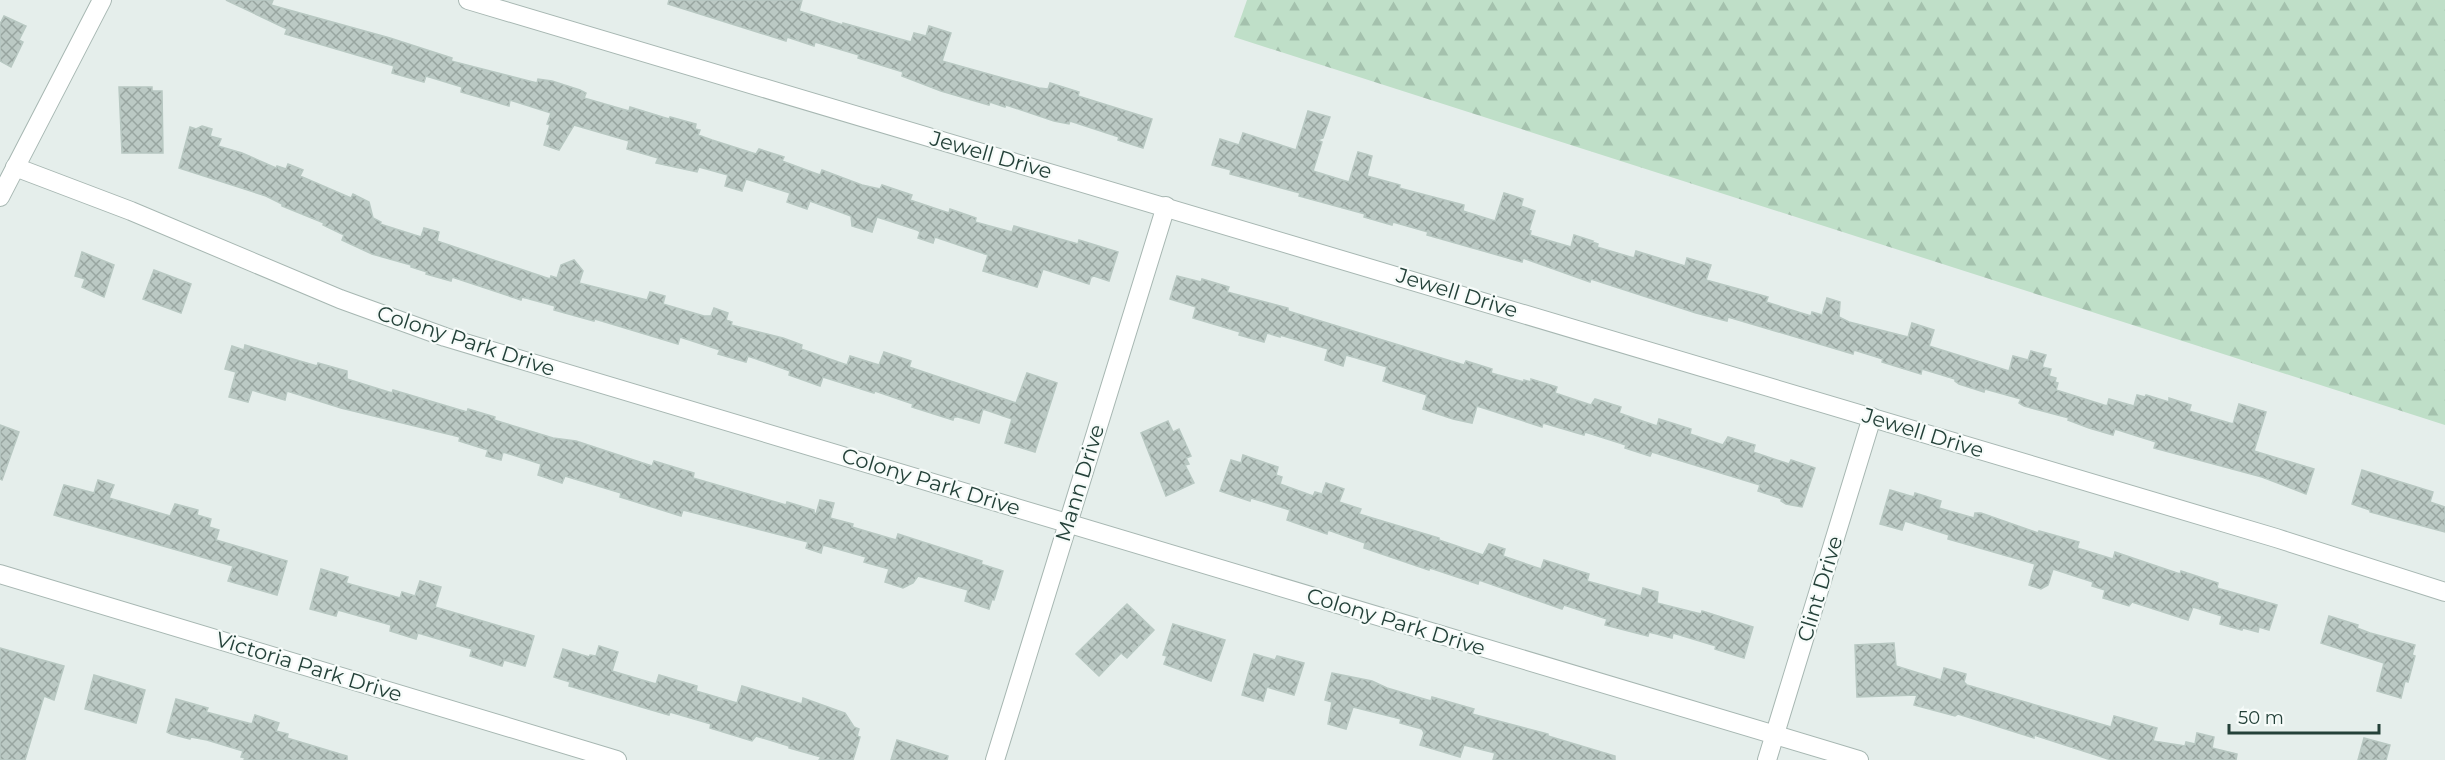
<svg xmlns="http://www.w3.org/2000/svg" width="2445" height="760" viewBox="0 0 2445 760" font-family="Montserrat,sans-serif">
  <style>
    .forest { fill: url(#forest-firs) }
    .building { fill: url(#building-cross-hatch); stroke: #b8c8c2; stroke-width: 1.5 }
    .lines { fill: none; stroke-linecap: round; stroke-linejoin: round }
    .minor-casing { stroke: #a7b7b2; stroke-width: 20 }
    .minor { stroke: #fff; stroke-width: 18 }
    .labels { text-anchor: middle; stroke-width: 4.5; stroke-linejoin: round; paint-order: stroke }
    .street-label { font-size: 21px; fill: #244139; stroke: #f6fbf9 }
  </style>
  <defs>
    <pattern id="forest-firs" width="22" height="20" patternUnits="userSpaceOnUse" patternTransform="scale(1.5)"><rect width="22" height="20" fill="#bfdfc8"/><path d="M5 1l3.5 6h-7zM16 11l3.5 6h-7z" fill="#a4c1ad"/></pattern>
    <pattern id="building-cross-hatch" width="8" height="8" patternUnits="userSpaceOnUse" patternTransform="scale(1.5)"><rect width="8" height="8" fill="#bbc9c4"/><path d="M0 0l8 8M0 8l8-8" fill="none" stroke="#98a5a0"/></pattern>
  </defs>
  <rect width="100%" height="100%" fill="#e5eeeb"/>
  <path class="forest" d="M1247 0H2445V425L1234 37Z"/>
  <g class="building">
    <path d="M226 0H273L271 5 390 38 452 58 451 61 537 83 538 79 552 81 580 90 586 93 584 98 629 111 630 107 669 119 670 117 696 124 695 129 700 130 698 135 712 140 756 154 759 149 784 157 782 161 820 175 822 170 862 185 880 189 882 185 912 195 910 200 949 213 950 209 976 218 975 222 1012 232 1014 226 1078 244 1079 240 1118 252 1109 281 1094 276 1091 277 1089 284 1043 269 1037 287 983 271 988 255 935 237 933 243 918 238 920 232 917 230 877 217 872 232 852 226 851 216 810 201 807 209 787 202 790 193 746 179 742 191 725 186 728 175 699 167 697 172 656 163 658 158 627 149 629 141 574 125 559 150 544 145 550 125 547 124 551 113 510 100 509 106 461 92 462 87 426 76 424 82 392 73 394 66 285 34 287 29Z"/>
    <path d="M669 0H802L799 11 843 25V23L911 42 914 33 926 36 929 26 951 33 942 61 1039 88 1048 89 1050 83 1079 92 1078 96 1152 119 1143 148 1118 140 1119 137 1070 121 1069 124 1054 121 1006 105 1005 107 990 102 989 105 941 91 902 76 903 72 858 58 859 55 815 42 814 46 787 37 786 41 668 4Z"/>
    <path d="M4 16 26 26 19 40 23 42 11 67 0 61V24Z"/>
    <path d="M119 87H152V91H162L163 153H122Z"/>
    <path d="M1308 111 1330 117 1323 138 1317 140 1322 142 1313 171 1349 182 1358 152 1372 156 1367 176 1400 185 1399 188 1464 205 1463 211 1495 221 1504 193 1523 199 1521 206 1535 211 1529 230 1531 231 1530 235 1571 247 1574 235 1593 241 1592 242 1598 244 1597 247 1634 258 1636 251 1685 266 1687 258 1711 265 1706 280 1768 297 1766 302 1811 316 1812 312 1822 315 1827 298 1840 302 1839 317 1849 322 1908 337 1912 323 1934 330 1929 346 2009 371 2013 356 2028 360 2031 351 2046 355 2042 367 2051 369 2049 376 2056 378 2055 382 2058 383 2056 390 2107 406 2109 399 2134 406 2137 395 2145 397 2146 395 2169 402V398L2191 405 2189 411 2233 424 2239 404 2266 412 2254 451 2314 469 2306 494 2262 477 2154 448 2156 442 2115 429 2113 435 2089 428 2068 420 2069 418 2024 406 2019 403 2021 399 1985 389 1984 392 1959 384 1955 381V379L1922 369 1921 374 1882 362 1883 359 1854 350 1853 354 1728 317 1727 321 1696 313 1591 279 1590 282 1523 258 1522 262 1427 235 1428 232 1393 222 1392 225 1364 217 1365 214 1299 196 1300 193 1230 174 1231 170 1212 165 1220 139 1239 145 1243 133 1296 150Z"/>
    <path d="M202 126 212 129 210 136 221 139 218 146 242 153 276 168 277 166 286 169 288 164 303 170 300 176 351 198 353 194 369 202 373 218 381 222 380 224 421 237 424 228 439 232 437 241 550 279 551 276 557 278 561 265 574 260 583 271 579 283 647 300 650 292 665 296 663 304 704 316H711L714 308 728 313 726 320 732 322 731 325 783 338 802 345 801 349 847 365 850 356 879 365 884 352 911 361 909 367 1016 403 1027 373 1057 383 1035 452 1005 443 1012 419 983 409 979 423 958 417H954L953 420 912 407 913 404 875 391 874 393 823 377 820 386 789 375 790 371 748 356 746 362 718 354 720 350 680 337 678 344 595 319 594 321 554 310 555 306 522 297 521 300 452 277 451 281 426 274 427 272 411 267V265L372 254 342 240 344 235 323 225 324 223 282 206V204L266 196 179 168 190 127 196 129Z"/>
    <path d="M82 252 114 265 104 297 82 287 85 279 75 276Z"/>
    <path d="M154 270 191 284 181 313 143 299Z"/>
    <path d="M1177 276 1201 282 1202 279 1229 287 1227 292 1288 308V311L1464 365 1466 361 1492 369 1491 373 1524 382V380L1531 382V379L1557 387 1555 393 1591 405 1595 399 1621 407 1619 413 1657 426 1659 419 1691 429 1690 434 1723 445 1728 437 1755 445 1753 452 1789 464 1791 460 1815 468 1802 507 1786 504 1781 501 1782 499 1758 491 1760 485 1652 452 1650 456 1625 448 1626 445 1585 432 1584 435 1543 423 1542 427 1477 406 1472 423 1453 419 1423 409 1427 395 1383 381 1387 367 1346 355 1343 366 1325 360 1328 349 1280 335V337L1267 333 1264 342 1239 335 1240 332 1193 318 1196 307 1170 299Z"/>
    <path d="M245 345 317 366 318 363 347 371V379L392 393 393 390 467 412 468 409 495 417 494 420 553 438 576 441 652 466 654 461 694 473 693 478 786 505 787 502 814 510V513L816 514 820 500 834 503 830 518 853 524 852 527 896 540 898 534 982 561 981 564 1003 571 994 600 992 599 989 609 965 601 968 590 918 576 913 583 903 588 885 582 889 569 864 562 866 557 823 545 821 553 806 548 808 542 683 510 681 516 620 497 621 493 565 476 562 483 538 475 541 464 503 452 501 460 486 456 488 450 459 441 460 437 341 408 287 391 285 400 252 390 248 402 229 397 236 372 225 369 232 346 244 350Z"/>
    <path d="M1168 421 1173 432 1179 429 1191 456 1186 458 1189 464 1185 465 1194 483 1166 496 1141 433Z"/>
    <path d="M0 425 19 432 2 480 0 479Z"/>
    <path d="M1243 455 1278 467 1276 475 1282 477 1280 484 1313 496 1315 492 1322 494 1326 483 1344 489 1339 502 1361 509 1359 514 1439 538V540L1483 555 1489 544 1505 549 1503 556 1541 569 1544 560 1589 574 1587 581 1641 596 1643 588 1658 592 1657 603 1701 614 1702 611 1753 627 1744 658 1715 649 1716 646 1673 633 1672 638 1649 632 1648 636 1605 625 1607 619 1564 605 1562 609 1479 580 1478 584 1430 568 1429 570 1364 548 1365 543 1328 530 1327 534 1287 520 1290 510 1251 498 1250 501 1220 491 1231 460 1241 463Z"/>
    <path d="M2362 470 2433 492 2430 502 2445 507V532L2370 512V510L2352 504Z"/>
    <path d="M98 480 114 485 109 498 170 516 175 504 198 510 197 515 211 519 209 527 219 530 216 540 287 561 277 595 228 581 233 566 54 515 64 485 94 493Z"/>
    <path d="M1890 490 1914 497 1915 493 1941 501 1939 508 1974 518 1975 513H1981L2038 533 2039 531 2079 542 2077 548 2113 559 2115 552 2180 574 2181 571 2218 583 2217 588 2277 605 2269 630 2259 627 2258 632 2243 628 2242 630 2220 624 2222 616 2193 607 2188 620 2132 602 2129 606 2103 598 2105 590 2092 586 2093 582 2053 569 2048 585 2041 589 2029 585 2035 564 1948 539 1949 535 1905 521 1902 530 1880 524Z"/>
    <path d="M321 569 348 577 346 583 400 598 402 592 415 596 420 581 441 587 435 607 534 636 525 666 504 660 502 666 470 656 472 649 418 633 416 639 390 631 391 625 338 610 336 616 310 609Z"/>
    <path d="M1127 604 1154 630 1127 658 1121 653 1099 676 1076 654Z"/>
    <path d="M2329 616 2358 625 2357 628 2370 633 2415 645 2412 655 2415 656 2408 682 2405 681 2401 698 2377 691 2384 663 2321 643Z"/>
    <path d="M1173 624 1225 640 1211 681 1164 664 1167 656 1163 655Z"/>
    <path d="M1894 643 1896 666 1941 680 1944 668 1966 674 1964 682 1967 685 2111 727 2114 716 2157 728 2153 741 2185 746 2186 742 2195 744 2197 733 2214 737 2212 748 2237 754 2236 760H2111L2034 735V738L1958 714 1955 716 1914 705 1917 695 1857 697 1855 645Z"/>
    <path d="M599 646 618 652 612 671 656 684 659 675 697 686 696 691 737 703 742 686 802 704 803 698 845 713 854 727 859 729 857 736 860 737 853 760H819L821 757 789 748V746L756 736 752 741 710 728 711 724 670 712 669 715 569 686 570 682 554 677 563 649 589 657 590 655 596 656Z"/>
    <path d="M0 648 64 666 54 700 44 696 25 760H0Z"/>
    <path d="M1254 654 1275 660 1277 656 1304 663 1294 695 1267 687 1263 701 1242 695Z"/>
    <path d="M1332 673 1372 681 1387 688 1431 701 1432 697 1474 709 1472 714 1548 734V736L1615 756V760H1493L1495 753 1464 745 1460 757 1420 745 1424 733 1422 729 1400 723 1401 719 1353 707 1346 729 1328 724 1332 702 1325 700Z"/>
    <path d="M94 675 145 690 136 723 85 709Z"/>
    <path d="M176 699 208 708 206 712 252 724 255 715 279 723 276 731 288 734 287 738 347 756V760H244L245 758 241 757 243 751 207 740 191 737 190 739 171 734 167 732Z"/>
    <path d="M2364 738 2390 745 2386 760H2358Z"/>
    <path d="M897 740 948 756 947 760H891Z"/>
  </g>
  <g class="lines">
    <g class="minor-casing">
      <g id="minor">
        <path d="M468 0 2276 538 2445 592"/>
        <path d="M15 167 131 211 340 299 445 337 1859 760"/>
        <path d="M0 197 102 0"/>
        <path d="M0 574 617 760"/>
        <path d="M995 760 1166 206"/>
        <path d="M1767 760 1872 417"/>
      </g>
    </g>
    <use href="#minor" class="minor"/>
  </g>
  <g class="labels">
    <g class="street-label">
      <text transform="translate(991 155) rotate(16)" y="7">Jewell Drive</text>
      <text transform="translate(1457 293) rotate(17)" y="7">Jewell Drive</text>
      <text transform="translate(466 341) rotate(18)" y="7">Colony Park Drive</text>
      <text transform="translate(1923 433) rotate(17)" y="7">Jewell Drive</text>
      <text transform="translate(931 482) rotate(17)" y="7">Colony Park Drive</text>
      <text transform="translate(1080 483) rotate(-73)" y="7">Mann Drive</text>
      <text transform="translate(1820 589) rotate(-73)" y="7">Clint Drive</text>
      <text transform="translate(1396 622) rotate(17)" y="7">Colony Park Drive</text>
      <text transform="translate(309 667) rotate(17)" y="7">Victoria Park Drive</text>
    </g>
  </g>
  <path d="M2229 724v9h150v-9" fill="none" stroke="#244139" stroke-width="3"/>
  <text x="2238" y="724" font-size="18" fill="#244139" stroke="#f6fbf9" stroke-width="4.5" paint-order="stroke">50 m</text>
</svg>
